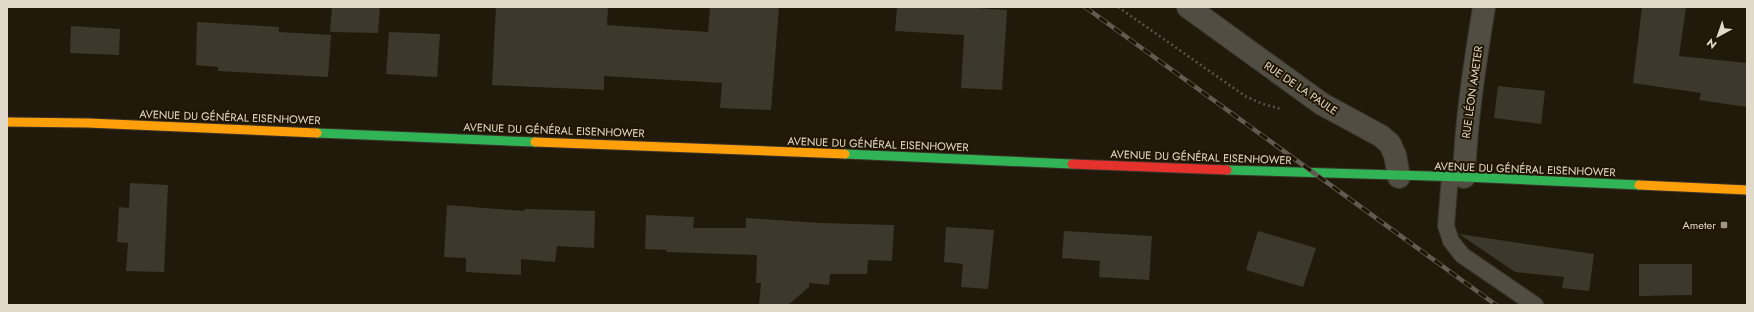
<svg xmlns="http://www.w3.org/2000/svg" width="1754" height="312" viewBox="0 0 1754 312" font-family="Jost,sans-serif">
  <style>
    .building { fill: #3d382c }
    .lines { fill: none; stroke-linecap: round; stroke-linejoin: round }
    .lane-casing { stroke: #3a342b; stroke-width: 18 }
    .street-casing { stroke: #3a342b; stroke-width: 24 }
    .fast-casing { stroke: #3a342b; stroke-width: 11 }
    .slow-casing { stroke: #3a342b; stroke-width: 11 }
    .jam-casing { stroke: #3a342b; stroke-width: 11 }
    .path { stroke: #58544a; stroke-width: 2.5; stroke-dasharray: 2 3; stroke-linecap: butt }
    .lane { stroke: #514d42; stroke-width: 16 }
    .street { stroke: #514d42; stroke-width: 22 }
    .fast { stroke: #30b455; stroke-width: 9 }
    .slow { stroke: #ff9f0a; stroke-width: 9 }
    .jam { stroke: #e5322d; stroke-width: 9 }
    .rail-casing { stroke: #615b51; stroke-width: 4.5 }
    .rail { stroke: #1f1500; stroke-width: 3; stroke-dasharray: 9; stroke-linecap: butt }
    .poi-dot { fill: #9e9787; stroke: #1f1500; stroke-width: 1.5 }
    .labels { text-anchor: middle; stroke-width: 4; stroke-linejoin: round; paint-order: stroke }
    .street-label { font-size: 11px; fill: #e1daca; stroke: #1f1500 }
    .poi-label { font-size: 11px; fill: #e1daca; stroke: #1f1500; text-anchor: end }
  </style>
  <rect width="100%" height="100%" fill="#211a0b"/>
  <g class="building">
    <path d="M332 7H380L378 33 330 32Z"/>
    <path d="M496 7H608L607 25 708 32 710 7H779L771 110 720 108 722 83 604 76V90L492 85Z"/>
    <path d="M897 7H962L1007 10 1002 90 961 88 964 35 895 31Z"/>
    <path d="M1642 7H1686L1679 56 1747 63V107L1699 100 1701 93 1633 83Z"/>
    <path d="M197 22 279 27V32L331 35 328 77 218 71V67L196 65Z"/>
    <path d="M71 26 120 29 119 55 70 53Z"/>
    <path d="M389 32 440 34 437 77 386 74Z"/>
    <path d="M1498 86 1545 91 1541 124 1494 118Z"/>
    <path d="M130 183 168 185 164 272 126 271 128 243 117 242 119 207 129 208Z"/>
    <path d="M447 205 524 211 525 209 595 211 594 248 557 246 555 262 521 259V275L466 272V258L444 257Z"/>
    <path d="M646 215 694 217 693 228H746V218L820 223 894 225 892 261 868 260 867 274H830L829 285 809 283V287L788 305H759L761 283H756L757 255 666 252 667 250 645 249Z"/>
    <path d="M946 227 994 230 988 289 961 287 963 264 944 262Z"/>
    <path d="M1064 231 1152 236 1149 280 1099 277 1100 261 1062 258Z"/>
    <path d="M1258 231 1316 248 1303 287 1246 270Z"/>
    <path d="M1459 234 1594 254 1589 291 1562 288 1564 277 1515 272Z"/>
    <path d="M1639 264H1692V295L1639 296Z"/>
  </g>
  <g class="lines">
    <g class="lane-casing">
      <path id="lane" d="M1450 176 1446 226 1451 241 1462 255 1535 305"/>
    </g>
    <g class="street-casing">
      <g id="street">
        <path d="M1188 7 1322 104 1381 136 1390 144 1395 155 1399 177"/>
        <path d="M1464 177C1466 120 1475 63 1484 7"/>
      </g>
    </g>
    <g class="fast-casing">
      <g id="fast">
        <path d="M317 133 535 142"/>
        <path d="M845 154 1072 164"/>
        <path d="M1227 170 1464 177 1639 185"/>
      </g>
    </g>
    <g class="slow-casing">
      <g id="slow">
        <path d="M7 122 88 123 317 133"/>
        <path d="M535 142 845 154"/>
        <path d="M1639 185 1747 190"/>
      </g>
    </g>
    <g class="jam-casing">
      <path id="jam" d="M1072 164 1227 170"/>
    </g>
    <path class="path" d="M1118 7 1245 96 1263 104 1281 109"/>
    <use href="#lane" class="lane"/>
    <use href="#street" class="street"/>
    <use href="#fast" class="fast"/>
    <use href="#slow" class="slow"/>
    <use href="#jam" class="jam"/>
    <g class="rail-casing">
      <path id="rail" d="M1085 7 1496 305"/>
    </g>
    <use href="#rail" class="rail"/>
  </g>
  <rect class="poi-dot" x="1720" y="221" width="8" height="8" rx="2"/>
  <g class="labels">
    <g class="street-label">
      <text transform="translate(1301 88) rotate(34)" y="4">RUE DE LA PAULE</text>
      <text transform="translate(1472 92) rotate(-82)" y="4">RUE LÉON AMETER</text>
      <text transform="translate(230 117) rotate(2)" y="4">AVENUE DU GÉNÉRAL EISENHOWER</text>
      <text transform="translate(554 130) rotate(2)" y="4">AVENUE DU GÉNÉRAL EISENHOWER</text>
      <text transform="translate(878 144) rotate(2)" y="4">AVENUE DU GÉNÉRAL EISENHOWER</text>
      <text transform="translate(1201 157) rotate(2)" y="4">AVENUE DU GÉNÉRAL EISENHOWER</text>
      <text transform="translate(1525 169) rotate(2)" y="4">AVENUE DU GÉNÉRAL EISENHOWER</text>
    </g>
    <g class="poi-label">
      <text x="1716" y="229">Ameter</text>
    </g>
  </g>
  <rect width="1754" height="312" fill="none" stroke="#e1daca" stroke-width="16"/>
  <g transform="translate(1718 36) rotate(220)" stroke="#1f1500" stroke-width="3" paint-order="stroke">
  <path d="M0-3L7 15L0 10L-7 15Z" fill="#e1daca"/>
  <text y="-6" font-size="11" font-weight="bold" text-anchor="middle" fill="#e1daca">N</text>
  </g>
</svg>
